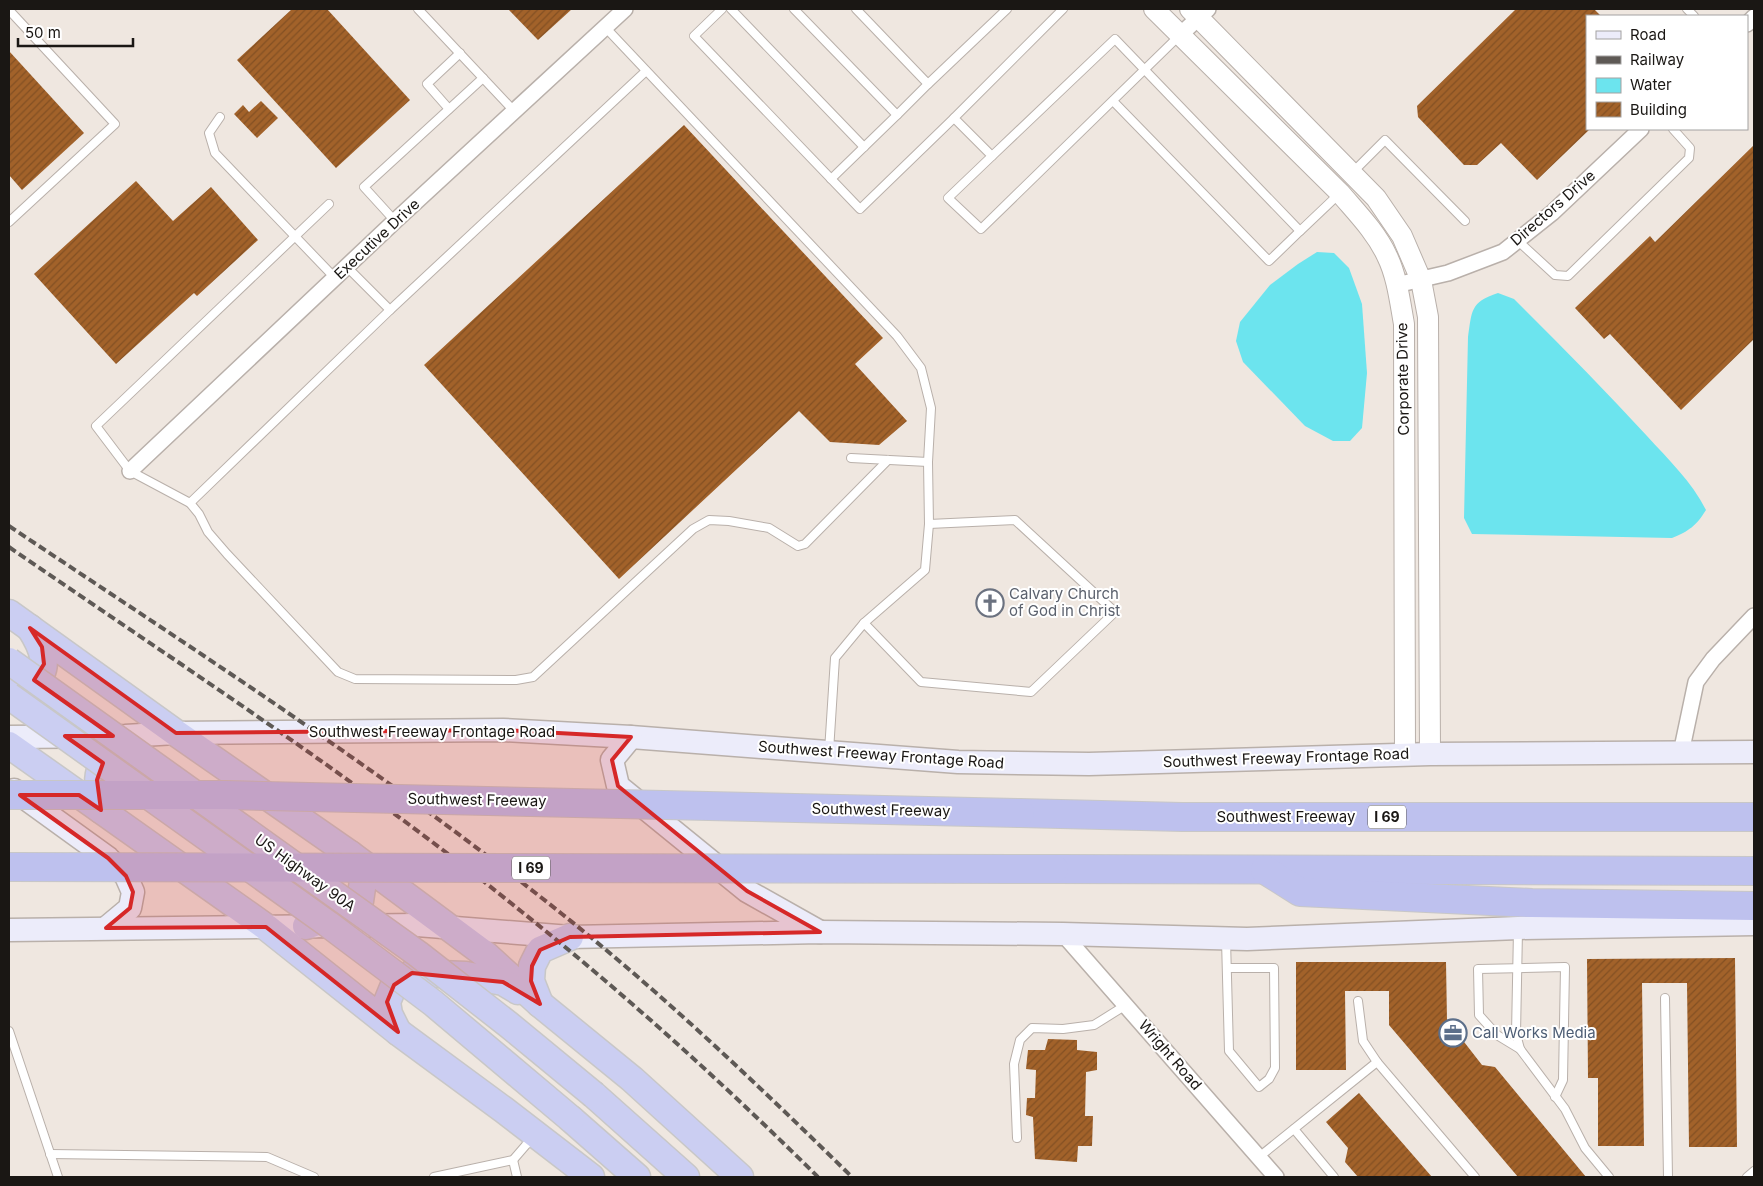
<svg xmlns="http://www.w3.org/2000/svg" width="1763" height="1186" viewBox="0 0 1763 1186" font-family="Inter,sans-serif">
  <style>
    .water { fill: #6ce4ee }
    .building { fill: url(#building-hatch) }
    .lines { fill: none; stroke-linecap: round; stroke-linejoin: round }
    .service-casing { stroke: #b9b0aa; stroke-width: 10 }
    .minor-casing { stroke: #b9b0aa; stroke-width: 18 }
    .tertiary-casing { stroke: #b9b0aa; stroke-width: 22 }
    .secondary-casing { stroke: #b9b0aa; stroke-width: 25 }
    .trunk-casing { stroke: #c8c7c7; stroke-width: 29 }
    .motorway-casing { stroke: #c8c7c7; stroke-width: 30 }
    .service { stroke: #fff; stroke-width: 8 }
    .minor { stroke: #fff; stroke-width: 15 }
    .tertiary { stroke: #fff; stroke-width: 20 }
    .secondary { stroke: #ececfa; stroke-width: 22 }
    .trunk { stroke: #cbcef2; stroke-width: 26 }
    .motorway { stroke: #bec1ee; stroke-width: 28 }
    .rail { stroke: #5e5955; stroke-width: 4; stroke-dasharray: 8 4; stroke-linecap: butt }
    .trunk-bridge-casing { stroke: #c8c7c7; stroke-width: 29; stroke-linecap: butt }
    .motorway-bridge-casing { stroke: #c8c7c7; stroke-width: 30; stroke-linecap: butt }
    .trunk-bridge { stroke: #cbcef2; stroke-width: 26 }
    .motorway-bridge { stroke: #bec1ee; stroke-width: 28 }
    .marked { fill: #d62828; fill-opacity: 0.2; stroke: #d62828; stroke-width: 4; stroke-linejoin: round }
    .labels { text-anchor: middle; stroke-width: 4; stroke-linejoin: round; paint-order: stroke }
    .shield { fill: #fff; stroke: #5f5d5a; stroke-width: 1 }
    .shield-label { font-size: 14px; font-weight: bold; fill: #1a1714 }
    .street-label { font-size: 15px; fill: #1a1714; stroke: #fff }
    .worship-label { font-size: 15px; fill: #5b616d; stroke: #fff; text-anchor: start }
    .service-label { font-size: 15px; fill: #4e5e75; stroke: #fff; text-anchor: start }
  </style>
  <defs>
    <pattern id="building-hatch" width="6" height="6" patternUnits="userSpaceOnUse" patternTransform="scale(1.25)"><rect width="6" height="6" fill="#a2622a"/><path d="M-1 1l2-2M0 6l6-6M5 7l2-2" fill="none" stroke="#835023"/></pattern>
  </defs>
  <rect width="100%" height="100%" fill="#efe7e0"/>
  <g class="water">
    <path d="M1317 252 1334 253 1349 268 1362 304 1367 373 1362 428 1350 441H1333L1305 426 1243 362 1236 341 1240 322 1270 285 1298 264Z"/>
    <path d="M1498 293 1514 299C1559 344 1604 389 1647 436 1668 459 1692 482 1706 510 1696 526 1689 531 1672 538L1472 534 1464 518 1468 337C1472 311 1470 302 1498 293Z"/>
  </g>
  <g class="building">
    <path d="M292 9H327L410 100 336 168 237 60Z"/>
    <path d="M508 9H572L538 40Z"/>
    <path d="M1516 9H1594L1601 16H1587V129H1590L1537 180 1501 143 1477 165H1464L1418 117 1417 106Z"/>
    <path d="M9 51 84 133 22 190 9 175Z"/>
    <path d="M261 101 278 118 257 138 234 114 243 105 249 112Z"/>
    <path d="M684 125 883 338 855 364 907 421 879 445 830 442 799 411 619 579 424 365Z"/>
    <path d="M1754 145V339L1681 410 1610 334 1604 339 1575 308 1650 236 1655 242Z"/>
    <path d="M136 181 173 221 211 187 258 240 197 296 194 293 116 364 34 274Z"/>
    <path d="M1735 958 1737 1147H1689L1687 983H1642L1644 1146H1598V1078H1588L1587 959Z"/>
    <path d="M1296 962H1446L1447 1020 1482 1065 1495 1067 1586 1177H1518L1389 1025V991H1345L1346 1070H1296Z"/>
    <path d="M1048 1039 1077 1040V1050L1097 1052V1070L1086 1072 1085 1116H1093L1092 1146H1078L1077 1162 1035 1159 1033 1117 1026 1115 1027 1098H1035L1036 1070 1026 1069 1028 1050H1045Z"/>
    <path d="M1359 1093 1432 1177H1358L1345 1162 1348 1148 1326 1122Z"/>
  </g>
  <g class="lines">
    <g class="service-casing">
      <g id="service">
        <path d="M418 9 514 111"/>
        <path d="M722 9 694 36 860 209 954 118"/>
        <path d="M731 9 864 147"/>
        <path d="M794 9 897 115 928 84"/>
        <path d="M856 9 928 84 1007 9"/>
        <path d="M1063 9 954 118 992 156 948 198 981 229 1180 35"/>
        <path d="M1687 9 1694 16"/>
        <path d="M9 10 115 124 9 222"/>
        <path d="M605 27 897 336 921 368 931 408 928 462 929 524 925 570 864 623 835 658 829 751"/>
        <path d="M449 109 427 84 460 53"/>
        <path d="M220 117 209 133 215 153 335 278"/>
        <path d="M992 156 1115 39 1300 231 1269 261 1113 101"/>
        <path d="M1353 172 1385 140 1465 221"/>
        <path d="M831 179 897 115"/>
        <path d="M329 204 96 426 130 471 190 503 390 310"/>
        <path d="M395 221 364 187 483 78"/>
        <path d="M1300 231 1340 193"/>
        <path d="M1517 240 1555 275 1568 276 1689 158 1690 148 1673 129"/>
        <path d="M347 267 390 310 646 71"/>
        <path d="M851 458 928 462"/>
        <path d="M190 503 199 514 208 532 227 554 338 672 355 679 516 680 533 677 693 529 709 520 729 521 769 528 798 546 805 544 888 460"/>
        <path d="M864 623 921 682 1031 692 1115 612 1015 520 929 524"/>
        <path d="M1518 930 1516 1034 1520 1049 1565 1109 1585 1148 1609 1177"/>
        <path d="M1226 940 1229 1051 1259 1087 1269 1079 1275 1068 1274 968H1227"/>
        <path d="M1665 998 1668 1177"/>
        <path d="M1358 1001 1363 1041 1377 1062"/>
        <path d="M9 1031 58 1177"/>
        <path d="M1520 1049 1497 1035 1479 1015 1478 969 1565 967 1563 1080 1555 1097"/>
        <path d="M1294 1129 1334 1177"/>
        <path d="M1017 1138 1014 1064 1020 1040 1032 1028 1063 1029 1094 1025 1126 1005"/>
        <path d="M50 1154 267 1157 314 1177"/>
        <path d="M1259 1157 1377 1062 1475 1177"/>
        <path d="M513 1160 517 1177"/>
        <path d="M434 1177 513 1160 532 1138"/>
        <path d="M1747 1177 1754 1171"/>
      </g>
    </g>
    <g class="minor-casing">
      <g id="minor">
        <path d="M1747 24 1754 17"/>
        <path d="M1180 35 1208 9"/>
        <path d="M1396 285 1448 273 1503 252 1552 213 1641 129"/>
        <path d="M130 471 395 221 625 9"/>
        <path d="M1681 753 1696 682 1713 659 1754 616"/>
        <path d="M1063 934 1276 1177"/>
      </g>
    </g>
    <g class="tertiary-casing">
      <g id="tertiary">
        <path d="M1154 9 1340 193C1357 213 1376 232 1387 256 1397 276 1400 302 1404 324L1405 755"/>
        <path d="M1190 9 1376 198 1402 236 1421 280 1428 317 1430 754"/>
      </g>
    </g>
    <g class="secondary-casing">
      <g id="secondary">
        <path d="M9 737 125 736 176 733 503 730 631 737 958 762 1089 764 1430 754 1754 752"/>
        <path d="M631 737 612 760 618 786 747 891 820 932"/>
        <path d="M14 790 108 858 126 876 133 892 130 908 106 928"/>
        <path d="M9 930 417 925 570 937 820 932 1063 934 1247 939 1518 928 1754 924"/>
      </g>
    </g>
    <g class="trunk-casing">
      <g id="trunk">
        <path d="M9 613 176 733 350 854 486 955 540 1004 632 1079 740 1177"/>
        <path d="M9 685C15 685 24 686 29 684 55 673 41 645 30 628"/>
        <path d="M9 745 266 927 398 1032 504 1110 591 1177"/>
        <path d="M101 810C96 782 95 766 116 745"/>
        <path d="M306 926 341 914 360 901 363 881 350 854"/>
        <path d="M540 1004 531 981 532 966 540 950 570 937"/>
        <path d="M398 1032 389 1014 387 1002 394 985 412 973 466 975 503 982 518 991"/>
        <path d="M594 1095 686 1177"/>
        <path d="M571 1119 637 1177"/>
      </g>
    </g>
    <g class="motorway-casing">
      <g id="motorway">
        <path d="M1020 813 1182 817H1754"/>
        <path d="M1054 869 1754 871"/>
        <path d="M1265 870 1300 892 1532 903 1754 906"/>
      </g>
    </g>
    <use href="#service" class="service"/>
    <use href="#minor" class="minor"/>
    <use href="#tertiary" class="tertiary"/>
    <use href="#secondary" class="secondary"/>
    <use href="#trunk" class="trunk"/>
    <use href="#motorway" class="motorway"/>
    <g class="rail">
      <path d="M9 526C196 651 386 773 562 914 664 995 759 1086 852 1177"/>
      <path d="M9 547C182 666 359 780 522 912 626 995 724 1084 818 1177"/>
    </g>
    <g class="trunk-bridge-casing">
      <g id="trunk-bridge">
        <path d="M9 661 418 954 509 1025 594 1095"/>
        <path d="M9 696 328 924 433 1003 571 1119"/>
      </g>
    </g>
    <g class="motorway-bridge-casing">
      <g id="motorway-bridge">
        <path d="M9 795H225L1020 813"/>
        <path d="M9 867 1054 869"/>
      </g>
    </g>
    <use href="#trunk-bridge" class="trunk-bridge"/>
    <use href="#motorway-bridge" class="motorway-bridge"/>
  </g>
  <path class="marked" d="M30 628 176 733 503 730 631 737 612 760 618 786 747 891 820 932 570 937 540 950 532 966 531 981 540 1004 503 982 412 973 394 985 387 1002 398 1032 266 927 106 928 130 908 133 892 126 876 108 858 20 795H79L101 810 97 780 103 763 65 736H113L34 680 44 664 42 647Z"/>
  <defs>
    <g id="church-ring" transform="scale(1.4375)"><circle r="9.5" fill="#fff" stroke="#6b7280" stroke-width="1.5"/><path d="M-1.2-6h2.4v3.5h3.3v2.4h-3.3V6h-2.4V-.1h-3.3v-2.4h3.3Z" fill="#6b7280"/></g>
    <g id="office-ring" transform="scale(1.4375)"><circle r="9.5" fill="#fff" stroke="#5c6f8a" stroke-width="1.5"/><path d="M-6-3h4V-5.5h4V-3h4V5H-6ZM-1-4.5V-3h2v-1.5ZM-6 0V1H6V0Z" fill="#5c6f8a"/></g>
  </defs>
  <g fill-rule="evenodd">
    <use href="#church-ring" x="990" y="603"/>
    <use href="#office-ring" x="1453" y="1033"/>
  </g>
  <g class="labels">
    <g class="shield">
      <rect x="1368" y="805.5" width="38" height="23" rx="4"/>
      <rect x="512" y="856.5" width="38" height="23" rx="4"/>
    </g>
    <g class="shield-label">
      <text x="1387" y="822">I 69</text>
      <text x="531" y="873">I 69</text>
    </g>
    <g class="street-label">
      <text transform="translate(1553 208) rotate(-41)" y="5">Directors Drive</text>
      <text transform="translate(377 239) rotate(-43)" y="5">Executive Drive</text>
      <text transform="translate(1403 379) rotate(-91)" y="5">Corporate Drive</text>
      <text x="432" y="737">Southwest Freeway Frontage Road</text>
      <text transform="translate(881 755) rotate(4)" y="5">Southwest Freeway Frontage Road</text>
      <text transform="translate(1286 758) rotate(-2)" y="5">Southwest Freeway Frontage Road</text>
      <text transform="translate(477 800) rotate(1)" y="5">Southwest Freeway</text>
      <text transform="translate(881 810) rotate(1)" y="5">Southwest Freeway</text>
      <text x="1286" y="822">Southwest Freeway</text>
      <text transform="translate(305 873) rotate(36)" y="5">US Highway 90A</text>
      <text transform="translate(1170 1055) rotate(49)" y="5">Wright Road</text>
    </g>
    <g class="worship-label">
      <text x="1009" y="599">Calvary Church<tspan x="1009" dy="17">of God in Christ</tspan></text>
    </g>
    <g class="service-label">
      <text x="1472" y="1038">Call Works Media</text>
    </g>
  </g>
  <rect width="1763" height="1186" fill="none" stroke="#1a1714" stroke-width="20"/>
  <rect x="1586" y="15" width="162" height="115" fill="#ffffff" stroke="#a3a2a1"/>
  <rect x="1596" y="31" width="25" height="8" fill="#ececfa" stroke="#a3a2a1"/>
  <text x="1630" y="40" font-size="15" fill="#1a1714">Road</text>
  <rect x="1596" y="56" width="25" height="8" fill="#5e5955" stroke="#a3a2a1"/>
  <text x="1630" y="65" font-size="15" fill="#1a1714">Railway</text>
  <rect x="1596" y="78" width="25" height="15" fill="#6ce4ee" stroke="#a3a2a1"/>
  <text x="1630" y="90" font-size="15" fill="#1a1714">Water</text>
  <rect x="1596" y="102" width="25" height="15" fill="url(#building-hatch)" stroke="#a3a2a1"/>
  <text x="1630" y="115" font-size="15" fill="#1a1714">Building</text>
  <path d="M18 38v8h115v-8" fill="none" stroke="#1a1714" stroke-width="2.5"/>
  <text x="25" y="38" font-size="15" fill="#1a1714" stroke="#ffffff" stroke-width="4" paint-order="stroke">50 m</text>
</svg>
